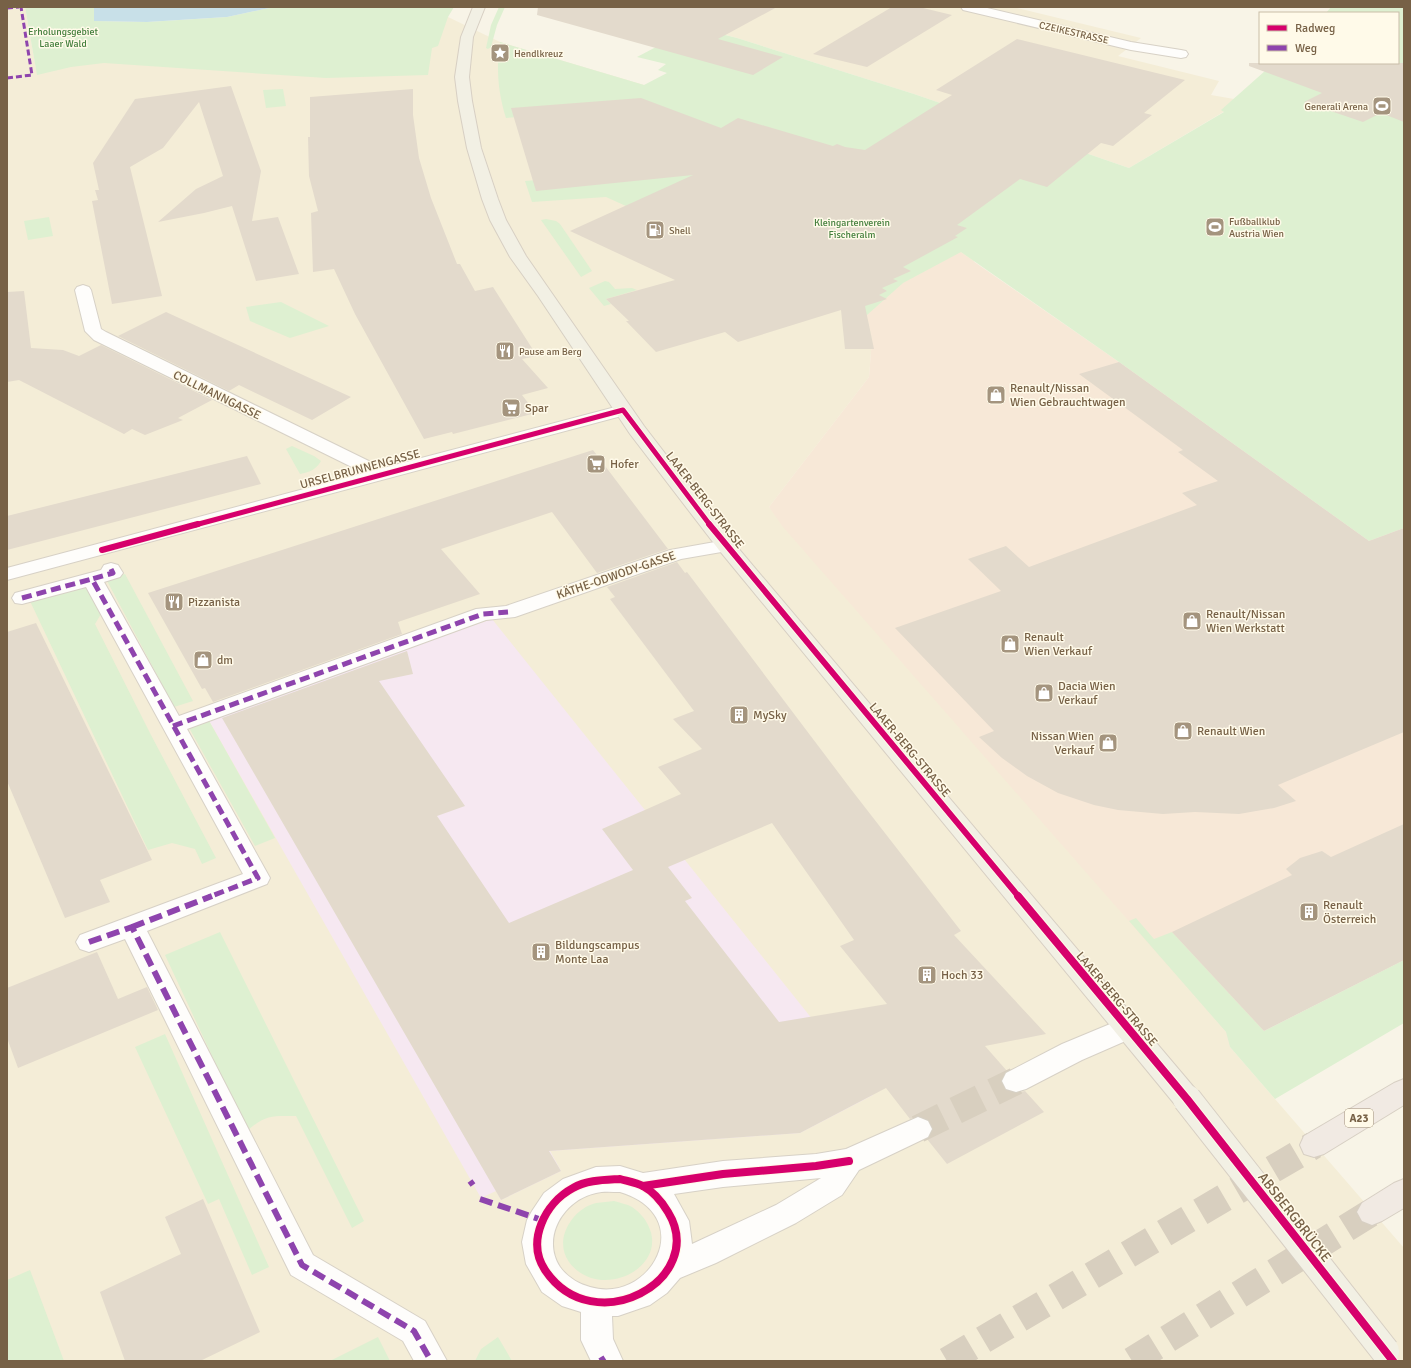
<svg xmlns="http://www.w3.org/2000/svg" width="1411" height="1368" viewBox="0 0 1411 1368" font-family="Signika,sans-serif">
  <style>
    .residential { fill: #f4edd7 }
    .commercial { fill: #f7e8d7 }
    .education { fill: #f6e8f1 }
    .green { fill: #def0d1 }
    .water { fill: #c8e0e8 }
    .building { fill: #e3dacc; fill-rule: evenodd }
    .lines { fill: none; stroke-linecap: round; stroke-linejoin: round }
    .minor-tunnel { stroke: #d8cfbf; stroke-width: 28; stroke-dasharray: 28 14; stroke-linecap: butt }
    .highway-tunnel { stroke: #d8cfbf; stroke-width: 28; stroke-dasharray: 28 14; stroke-linecap: butt }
    .minor-casing { stroke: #d7d1c6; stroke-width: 2 }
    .major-casing { stroke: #d7cfc3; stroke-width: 2 }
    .highway-casing { stroke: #d7cfc3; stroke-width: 2 }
    .minor { fill: #fefdfb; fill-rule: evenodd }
    .major { fill: #f2f0e4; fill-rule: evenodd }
    .highway { fill: #f1eae3; fill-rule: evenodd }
    .major-bridge-casing { stroke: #d7cfc3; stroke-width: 30; stroke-linecap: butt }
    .major-bridge { stroke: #f2f0e4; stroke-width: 28 }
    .quiet-far2 { stroke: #8e44ad; stroke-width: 3; stroke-dasharray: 6 3; stroke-linecap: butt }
    .quiet-far1 { stroke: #8e44ad; stroke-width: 5; stroke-dasharray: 10 5; stroke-linecap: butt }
    .quiet { stroke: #8e44ad; stroke-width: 6; stroke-dasharray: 13 6; stroke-linecap: butt }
    .cycleway-far2-casing { stroke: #fffae9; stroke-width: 7 }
    .cycleway-far1-casing { stroke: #fffae9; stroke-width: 8 }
    .cycleway-casing { stroke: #fffae9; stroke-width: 10 }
    .cycleway-far2 { stroke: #d6006c; stroke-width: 5 }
    .cycleway-far1 { stroke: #d6006c; stroke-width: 6 }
    .cycleway { stroke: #d6006c; stroke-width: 8 }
    .labels { text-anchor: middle; stroke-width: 3; stroke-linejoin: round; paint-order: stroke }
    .far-park-label { font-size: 10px; fill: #447f3d; stroke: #fffae9 }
    .far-street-label { font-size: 10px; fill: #776146; stroke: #fffae9 }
    .far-poi-label { font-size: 10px; fill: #776146; stroke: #fffae9; text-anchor: start }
    .shield { fill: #fffae9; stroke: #a08f77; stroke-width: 1 }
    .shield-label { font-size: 11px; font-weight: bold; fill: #776146 }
    .poi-label { font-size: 12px; fill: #776146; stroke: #fffae9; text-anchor: start }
    .street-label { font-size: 12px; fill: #776146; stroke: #fffae9 }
    .near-street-label { font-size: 14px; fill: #776146; stroke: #fffae9 }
  </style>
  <rect width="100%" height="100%" fill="#f8f4e7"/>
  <g class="residential">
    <path d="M7 7H25L36 69 448 17 500 42 644 85 1018 228 872 339 869 377 769 507 1226 1032 1230 1047 1404 1248V1361H7Z"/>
    <path d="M622 7H1013L1141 38 1118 56 1219 81 1211 95 1234 99 1222 110 1225 111 1129 168 914 94 737 38Z"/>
  </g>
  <path class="commercial" d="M960 252 1119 362 1369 541 1404 528V960L1230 1047 1226 1032 783 527 769 507 869 377 872 339 867 315 903 283Z"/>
  <path class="education" d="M492 619 873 1095 800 1133 550 1151 561 1171 501 1200 496 1191 481 1198 208 719Z"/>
  <g class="green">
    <path d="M25 7H94L95 21 147 22 227 17 274 7H454L448 17 438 46 432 48 428 75 326 78 104 63 71 67 37 75Z"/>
    <path d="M499 7H505L497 25 491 47 488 49 486 48 491 25Z"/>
    <path d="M1331 7H1404V528L1369 541 1119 362 961 252 903 283 867 315 606 197 532 202 525 181 573 177 558 114 506 118C498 92 496 69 500 42L644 85 667 73 658 70 666 64 637 57 694 27 737 38 914 94 1129 168 1224 112 1221 110 1274 63H1398V13H1326Z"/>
    <path d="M283 89 286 106 266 108 263 90Z"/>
    <path d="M49 217 53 236 28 240 24 221Z"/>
    <path d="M546 219 556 221 560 224 592 271 581 277 541 220Z"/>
    <path d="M605 281 609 282 615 289 632 288 637 290 606 299 611 304 604 306 589 288Z"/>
    <path d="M281 302 329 326 290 338 250 321 246 307Z"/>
    <path d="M292 446 314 456 321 461C316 470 309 472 300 474L286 449Z"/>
    <path d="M125 574 193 701 174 707 106 579Z"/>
    <path d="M87 583 101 614 95 624 151 735 216 858 202 864 195 849 172 843 148 850 29 599Z"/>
    <path d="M208 719 275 838 255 846 188 726Z"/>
    <path d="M1136 918 1154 939 1172 932 1264 1031 1404 960V1023L1275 1099 1230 1047 1226 1032 1129 921Z"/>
    <path d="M220 932 364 1221 352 1228 296 1116C273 1116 266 1114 247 1131L165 955Z"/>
    <path d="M165 1034 269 1267 252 1275 219 1199 208 1204 135 1047Z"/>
    <path d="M614 1201C620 1203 627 1204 632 1207 638 1211 645 1218 648 1225 670 1267 600 1303 569 1262 553 1240 572 1209 596 1203 602 1202 609 1202 614 1201Z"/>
    <path d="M30 1270 64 1361H7V1280Z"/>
    <path d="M378 1337 390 1361H330Z"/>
    <path d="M498 1337 512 1361H475L481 1349Z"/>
  </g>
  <path class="water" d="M94 7H274L227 17 147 22 94 21Z"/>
  <g class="building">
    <path d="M538 7H777L718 39 783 57 753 75 537 15Z"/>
    <path d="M892 7H919L952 15 867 67 813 54Z"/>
    <path d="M1017 39 1185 80 1144 113 1152 115 1113 146 1101 143 1047 187 1020 179 957 225 967 228 955 236 958 237 903 267 911 271 893 279 898 281 882 288 887 291 879 295 887 299 865 306 874 349H845L841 310 738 342 725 332 656 352 626 321H629L606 299 675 280 570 231 693 175 536 191 511 108 641 98 721 128 738 118 833 146 837 144 845 147 865 150 952 95 936 90Z"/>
    <path d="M1249 63H1404V122L1381 113 1363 122 1304 102 1322 93 1249 66Z"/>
    <path d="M231 86 261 171 252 221 278 217 299 274 256 281 232 206 204 213 158 222 196 189 223 176 199 102 163 148 130 167 162 296 112 304 92 201 98 200 95 190H99L93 163 135 99Z"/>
    <path d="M413 89V115L419 158 431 198 457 264H460L475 291 493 287 537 356 522 359 548 388 522 395 536 413 453 434 452 432 424 439 355 314 334 269 313 272 311 213 318 211 309 176 308 137H310V97Z"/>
    <path d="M24 291 31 348 63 350 79 356 101 345 212 400 178 418 183 420 145 435 132 429 124 434 19 380 7 382V292Z"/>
    <path d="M166 312 351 397 312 420 239 385 229 391 118 336Z"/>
    <path d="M1119 362 1369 541 1404 528V732L1278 785 1296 801 1274 808 1239 814 1195 812 1163 814 1118 810 1094 805 1058 793 1027 776 1002 758 979 737 994 731 895 628 1001 591 968 559 1006 546 1029 567 1197 505 1182 493 1218 481 1178 452 1183 450 1079 374Z"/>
    <path d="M593 450 668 549 597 573 552 512 441 549 480 594 398 622 402 634 213 702 205 688 202 689 148 593Z"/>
    <path d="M247 456 261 484 7 550V516Z"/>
    <path d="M677 562 685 573 687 572 850 788 961 931 954 935 1046 1034 985 1046 1007 1071 1001 1080 1005 1090 1016 1093 1025 1091 1044 1112 947 1164 927 1139 929 1138 933 1130 929 1120 919 1116 910 1119 886 1088 800 1133 549 1151 561 1171 501 1200 222 718 407 651 413 674 379 681 465 806 437 816 509 923 633 870 602 829 681 794 658 767 702 749 673 719 694 711 610 599 615 597 607 587ZM772 823 854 940 840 946 887 1004 779 1022 685 901 692 898 668 867Z"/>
    <path d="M36 623 152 860 100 880 110 902 65 918 7 781V632Z"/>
    <path d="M1404 824V960L1264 1031 1172 932 1292 875 1286 869 1300 858 1322 851 1331 857Z"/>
    <path d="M97 952 118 999 147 987 158 1010 18 1068 7 1038V988Z"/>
    <path d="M203 1199 260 1332 200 1361H125L100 1292 181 1254 165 1217Z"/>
  </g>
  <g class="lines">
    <path class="minor-tunnel" d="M918 1129 1016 1081"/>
    <g class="highway-tunnel">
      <path d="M947 1361 1314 1145"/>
      <path d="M1132 1361 1372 1212"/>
    </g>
    <g class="minor-casing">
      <g id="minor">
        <path d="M961 7H983L1131 42 1181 50 1186 51 1188 54 1186 57 1181 58 1131 50 963 10Z"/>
        <path d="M83 285 89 287 91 290 101 329 106 332 383 468 623 405 629 406 632 410 629 414 7 580V568L364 473 94 340 85 331 75 290 77 287Z"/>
        <path d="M726 540 733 542 736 546 733 550 681 559 515 617 486 620 187 729 270 878 267 884 147 931 313 1255 425 1321 447 1361H414L403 1341 291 1275 125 939 89 952 80 949 76 942 80 935 243 874 86 587 22 604 15 603 12 598 15 593 101 570 104 565 111 563 118 565 123 573 120 577 104 582 179 716 476 609 506 606 670 550Z"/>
        <path d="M1127 1017 1137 1020 1140 1028 1137 1036 1082 1060 1026 1089 1016 1092 1006 1089 1002 1081 1006 1073 1062 1044Z"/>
        <path d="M918 1117 928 1121 932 1129 928 1137 859 1170 842 1195 796 1223 716 1263 680 1278 667 1293 650 1305 618 1316H612L613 1339 623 1361H591L581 1340V1312L562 1306 542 1292 526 1264 522 1242 527 1220 532 1211 544 1193 563 1179 596 1167 620 1166 643 1173 723 1161 816 1154 846 1149ZM821 1178 776 1205 692 1244 689 1221 674 1194 723 1187ZM620 1192C699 1216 651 1305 590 1287 579 1284 567 1277 560 1267 541 1238 563 1200 596 1193 603 1191 612 1192 620 1192Z"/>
      </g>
    </g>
    <g class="major-casing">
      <path id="major" d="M473 7H485L473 37 469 77 472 101 481 148 498 199 506 220 526 256 644 426 733 542 1197 1091 1201 1099 1197 1107 1187 1111 1177 1107 719 550 630 434 538 296 510 257 490 220 482 199 467 148 458 101 455 77 461 37Z"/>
    </g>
    <g class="highway-casing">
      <g id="highway">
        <path d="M1404 1079V1105L1324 1154 1314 1157 1304 1154 1300 1145 1304 1136 1394 1083Z"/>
        <path d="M1404 1179V1208L1382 1221 1372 1225 1362 1221 1357 1212 1362 1203 1394 1183Z"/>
      </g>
    </g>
    <use href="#minor" class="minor"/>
    <use href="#major" class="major"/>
    <use href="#highway" class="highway"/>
    <g class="major-bridge-casing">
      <path id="major-bridge" d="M1187 1099 1385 1351"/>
    </g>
    <use href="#major-bridge" class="major-bridge"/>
    <g class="quiet-far2">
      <path d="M7 8 19 7"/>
      <path d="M7 78 32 75 21 7"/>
    </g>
    <g class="quiet-far1">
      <path d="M111 569 113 573 92 579 258 878 209 897"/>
      <path d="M22 598 92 579"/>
      <path d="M173 726 483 614 508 612"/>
    </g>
    <g class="quiet">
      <path d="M132 927 212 896"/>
      <path d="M89 942 132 927 302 1265 414 1331 431 1361"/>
      <path d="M470 1181 473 1185"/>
      <path d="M480 1199 542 1220"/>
      <path d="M600 1361 605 1358"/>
    </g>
    <g class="cycleway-far2-casing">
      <path id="cycleway-far2" d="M195 525 623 410 710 525"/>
    </g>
    <g class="cycleway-far1-casing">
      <g id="cycleway-far1">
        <path d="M709 524 1019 897"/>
        <path d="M102 550 198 524"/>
      </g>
    </g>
    <g class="cycleway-casing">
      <g id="cycleway">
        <path d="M1018 896 1187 1099 1393 1361"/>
        <path d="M620 1179C627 1181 637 1183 643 1186 654 1192 662 1202 668 1212 709 1279 594 1343 545 1270 526 1241 545 1203 573 1188 587 1180 604 1180 620 1179Z"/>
        <path d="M643 1186 723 1174 816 1166 849 1161"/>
      </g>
    </g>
    <use href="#cycleway-far2" class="cycleway-far2"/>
    <use href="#cycleway-far1" class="cycleway-far1"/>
    <use href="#cycleway" class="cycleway"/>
  </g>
  <defs>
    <g id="sight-square" transform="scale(1)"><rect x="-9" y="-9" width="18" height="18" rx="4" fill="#a4947e" stroke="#fffae9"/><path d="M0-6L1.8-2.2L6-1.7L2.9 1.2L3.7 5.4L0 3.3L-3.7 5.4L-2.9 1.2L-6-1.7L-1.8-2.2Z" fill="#fff"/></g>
    <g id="stadium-square" transform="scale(1)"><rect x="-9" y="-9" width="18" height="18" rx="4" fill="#a4947e" stroke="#fffae9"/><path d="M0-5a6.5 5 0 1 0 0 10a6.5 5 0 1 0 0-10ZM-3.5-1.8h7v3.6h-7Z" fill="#fff"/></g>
    <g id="fuel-square" transform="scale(1)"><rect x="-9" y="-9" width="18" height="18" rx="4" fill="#a4947e" stroke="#fffae9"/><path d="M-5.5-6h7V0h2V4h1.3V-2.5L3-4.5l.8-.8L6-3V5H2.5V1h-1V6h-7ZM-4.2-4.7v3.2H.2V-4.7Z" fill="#fff"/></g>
    <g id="restaurant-square" transform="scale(1)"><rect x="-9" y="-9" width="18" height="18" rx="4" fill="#a4947e" stroke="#fffae9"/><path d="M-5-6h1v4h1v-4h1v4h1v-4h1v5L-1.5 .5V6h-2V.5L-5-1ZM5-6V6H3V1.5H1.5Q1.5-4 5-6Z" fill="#fff"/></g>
    <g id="shop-square" transform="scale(1)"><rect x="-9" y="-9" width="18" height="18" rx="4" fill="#a4947e" stroke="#fffae9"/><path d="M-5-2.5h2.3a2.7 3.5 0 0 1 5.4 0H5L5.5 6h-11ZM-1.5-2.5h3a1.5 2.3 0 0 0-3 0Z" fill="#fff"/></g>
    <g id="supermarket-square" transform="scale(1)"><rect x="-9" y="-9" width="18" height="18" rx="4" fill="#a4947e" stroke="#fffae9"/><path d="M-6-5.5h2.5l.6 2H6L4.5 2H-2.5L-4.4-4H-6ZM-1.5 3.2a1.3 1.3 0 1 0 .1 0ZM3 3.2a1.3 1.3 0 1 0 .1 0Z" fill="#fff"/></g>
    <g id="building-square" transform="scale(1)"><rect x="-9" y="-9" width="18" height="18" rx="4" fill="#a4947e" stroke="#fffae9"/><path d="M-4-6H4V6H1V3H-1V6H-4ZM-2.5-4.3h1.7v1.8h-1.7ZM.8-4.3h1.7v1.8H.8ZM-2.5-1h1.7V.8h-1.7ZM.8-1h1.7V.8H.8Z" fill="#fff"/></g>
  </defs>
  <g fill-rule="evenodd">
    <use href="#sight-square" x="500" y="53"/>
    <use href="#stadium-square" x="1382" y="106"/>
    <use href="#stadium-square" x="1215" y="227"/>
    <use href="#fuel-square" x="655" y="230"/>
    <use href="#restaurant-square" x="505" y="351"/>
    <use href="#shop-square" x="996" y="395"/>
    <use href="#supermarket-square" x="511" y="408"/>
    <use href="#supermarket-square" x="596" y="464"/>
    <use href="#restaurant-square" x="174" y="602"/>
    <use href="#shop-square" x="1192" y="621"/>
    <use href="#shop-square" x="1010" y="644"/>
    <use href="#shop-square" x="203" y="660"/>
    <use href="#shop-square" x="1044" y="693"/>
    <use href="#building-square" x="739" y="715"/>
    <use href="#shop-square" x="1183" y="731"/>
    <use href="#shop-square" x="1108" y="743"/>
    <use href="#building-square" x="1309" y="912"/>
    <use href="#building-square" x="541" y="952"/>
    <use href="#building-square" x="927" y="975"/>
  </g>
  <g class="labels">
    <g class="far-park-label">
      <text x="63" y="35">Erholungsgebiet<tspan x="63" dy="12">Laaer Wald</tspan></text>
      <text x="852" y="226">Kleingartenverein<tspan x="852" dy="12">Fischeralm</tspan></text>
    </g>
    <g class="far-street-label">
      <text transform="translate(1074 32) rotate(13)" y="4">CZEIKESTRASSE</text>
    </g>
    <g class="far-poi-label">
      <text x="514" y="57">Hendlkreuz</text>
      <text x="1368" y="110" text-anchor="end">Generali Arena</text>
      <text x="1229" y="225">Fußballklub<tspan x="1229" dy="12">Austria Wien</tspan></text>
      <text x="669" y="234">Shell</text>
      <text x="519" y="355">Pause am Berg</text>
    </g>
    <rect class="shield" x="1345" y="1109" width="28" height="18" rx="3"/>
    <g class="shield-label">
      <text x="1359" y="1122">A23</text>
    </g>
    <g class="poi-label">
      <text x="1010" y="392">Renault/Nissan<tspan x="1010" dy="14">Wien Gebrauchtwagen</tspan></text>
      <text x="525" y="412">Spar</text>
      <text x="610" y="468">Hofer</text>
      <text x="188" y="606">Pizzanista</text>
      <text x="1206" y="618">Renault/Nissan<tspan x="1206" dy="14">Wien Werkstatt</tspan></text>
      <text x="1024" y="641">Renault<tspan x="1024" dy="14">Wien Verkauf</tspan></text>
      <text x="217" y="664">dm</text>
      <text x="1058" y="690">Dacia Wien<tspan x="1058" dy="14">Verkauf</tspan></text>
      <text x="753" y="719">MySky</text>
      <text x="1197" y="735">Renault Wien</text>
      <text x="1094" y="740" text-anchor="end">Nissan Wien<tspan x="1094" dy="14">Verkauf</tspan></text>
      <text x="1323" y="909">Renault<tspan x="1323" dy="14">Österreich</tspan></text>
      <text x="555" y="949">Bildungscampus<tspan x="555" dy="14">Monte Laa</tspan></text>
      <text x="941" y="979">Hoch 33</text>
    </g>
    <g class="street-label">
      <text transform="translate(217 395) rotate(26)" y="4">COLLMANNGASSE</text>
      <text transform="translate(360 469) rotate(-15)" y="4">URSELBRUNNENGASSE</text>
      <text transform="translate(705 500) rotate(52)" y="4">LAAER-BERG-STRASSE</text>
      <text transform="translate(616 575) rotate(-19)" y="4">KÄTHE-ODWODY-GASSE</text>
      <text transform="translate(910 750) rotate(50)" y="4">LAAER-BERG-STRASSE</text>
      <text transform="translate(1117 999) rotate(50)" y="4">LAAER-BERG-STRASSE</text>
    </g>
    <g class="near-street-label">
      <text transform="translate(1295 1217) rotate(52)" y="5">ABSBERGBRÜCKE</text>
    </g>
  </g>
  <rect width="1411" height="1368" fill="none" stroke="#776146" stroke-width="16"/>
  <rect x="1259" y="12" width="140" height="52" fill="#fffae9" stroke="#c9bda8"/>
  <rect x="1267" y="25" width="20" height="6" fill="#d6006c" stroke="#c9bda8"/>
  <text x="1295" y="32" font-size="12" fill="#776146">Radweg</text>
  <rect x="1267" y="45" width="20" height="6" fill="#8e44ad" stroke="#c9bda8"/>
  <text x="1295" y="52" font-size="12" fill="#776146">Weg</text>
</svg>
